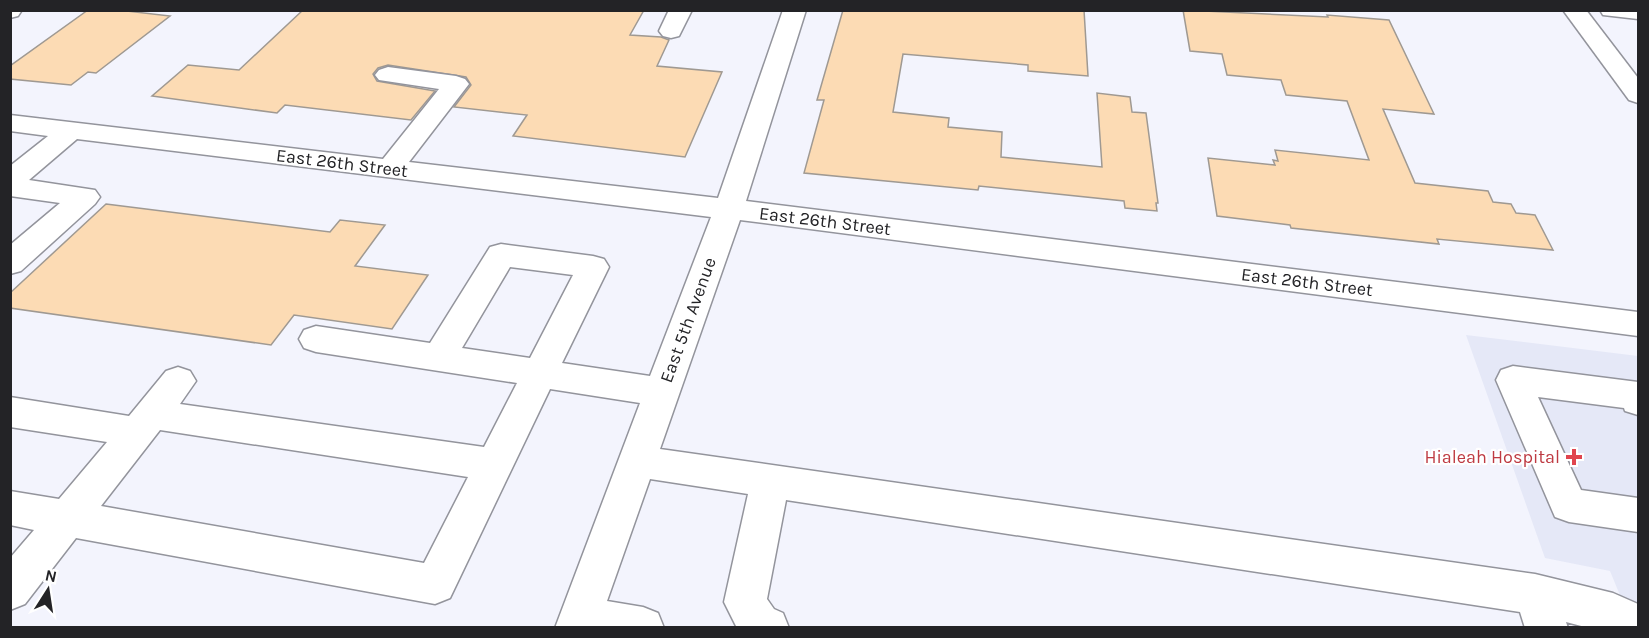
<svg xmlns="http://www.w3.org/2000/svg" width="1649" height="638" viewBox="0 0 1649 638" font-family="Karla,sans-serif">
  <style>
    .built { fill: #e5e8f7 }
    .building { fill: #fcdbb4; stroke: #9f9992; stroke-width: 1.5 }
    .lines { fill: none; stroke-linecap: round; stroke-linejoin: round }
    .minor-casing { stroke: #93949c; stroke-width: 3 }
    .major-casing { stroke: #93949c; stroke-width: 3 }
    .minor { fill: #fff; fill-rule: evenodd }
    .major { fill: #fff; fill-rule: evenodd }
    .health-dot { fill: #e0444e; stroke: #fff; stroke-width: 2 }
    .labels { text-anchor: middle; stroke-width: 4.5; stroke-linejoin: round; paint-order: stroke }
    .street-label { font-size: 18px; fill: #232326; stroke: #fff }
    .health-label { font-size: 18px; fill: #be3a42; stroke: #fff; text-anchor: end }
  </style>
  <rect width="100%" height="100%" fill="#f3f4fd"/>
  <path class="built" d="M1466 335 1638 356V627H1633L1610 571 1545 558Z"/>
  <g class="building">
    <path d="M88 10H118L170 16 96 73 88 72 71 85 10 79V66Z"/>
    <path d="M303 10H644L630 35 661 37 669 40 657 66 722 72 685 157 513 136 527 115 454 107 471 85 466 77 388 65 378 68 373 74 377 81 435 91 411 120 285 105 277 113 152 96 188 65 239 70Z"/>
    <path d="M843 10H1084L1088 76 1028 71V65L903 54 893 112 949 118 948 127 1002 132 1001 157 1102 167 1097 93 1130 97 1132 112 1146 113 1158 203H1156L1157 211 1125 208 1124 201 979 186 978 190 804 173 824 100H817Z"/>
    <path d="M1183 10 1328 17 1327 15 1389 20 1434 114 1383 109 1415 183 1488 191 1493 202 1511 204 1516 213 1535 215 1553 250 1437 239 1439 244 1291 228 1290 225 1217 216 1208 158 1275 165 1273 160 1278 161 1275 150 1369 160 1347 101 1286 95 1281 80 1227 75 1222 54 1190 51Z"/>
    <path d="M106 204 330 232 340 220 385 225 355 266 428 275 392 329 294 315 271 345 10 308V293Z"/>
  </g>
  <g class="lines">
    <g class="minor-casing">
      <g id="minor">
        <path d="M669 10H692L679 36 671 38 663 36 659 31Z"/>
        <path d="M783 10H806L746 201 1638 312V336L740 220 660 449 1535 574 1613 593 1638 604V628H1589L1566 622 1568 628H1525L1520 612 786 500 767 599 774 609 783 613 789 628H737L724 602 748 494 650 479 607 601 643 607 658 613 664 628H555L640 403 550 389 450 598 435 604 76 538 25 604 10 610V558L34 530 10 525V491L59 499 107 442 10 427V397L129 416 166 371 178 367 190 371 196 381 180 404 484 447 517 383 316 352 304 348 299 339 304 330 316 326 430 343 490 247 501 244 593 256 604 259 609 267 562 363 650 376 711 217 77 139 29 180 95 190 100 197 95 204 21 271 10 274V245L60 203 10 196V166L48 136 10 131V115L383 159 439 89 379 80 375 75 379 70 388 67 456 76 465 79 469 84 409 162 718 198ZM510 267 573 275 530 358 462 348ZM160 430 468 477 424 563 101 506Z"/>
        <path d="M1563 10H1586L1638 78V103L1629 100Z"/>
        <path d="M1600 10H1638V19L1603 15Z"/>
        <path d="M1513 366 1638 382V415L1625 411 1624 408 1538 397 1581 490 1638 498V532L1569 522 1555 517 1496 380 1501 370Z"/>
      </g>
    </g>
    <g class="major-casing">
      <path id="major" d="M10 10H22L18 16 10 18Z"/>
    </g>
    <use href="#minor" class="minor"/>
    <use href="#major" class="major"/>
  </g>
  <path class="health-dot" d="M1571 448h6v6h6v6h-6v6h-6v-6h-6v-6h6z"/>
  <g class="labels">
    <g class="street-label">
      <text transform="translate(342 163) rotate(7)" y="6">East 26th Street</text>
      <text transform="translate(825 221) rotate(7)" y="6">East 26th Street</text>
      <text transform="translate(1307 282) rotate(7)" y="6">East 26th Street</text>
      <text transform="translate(688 320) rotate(-70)" y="6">East 5th Avenue</text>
    </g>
    <g class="health-label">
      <text x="1560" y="463">Hialeah Hospital</text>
    </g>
  </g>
  <rect width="1649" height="638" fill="none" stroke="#232326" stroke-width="24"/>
  <g transform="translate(48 590) rotate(12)" stroke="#ffffff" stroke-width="4.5" paint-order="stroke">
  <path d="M0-4.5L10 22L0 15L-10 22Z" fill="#232326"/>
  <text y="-9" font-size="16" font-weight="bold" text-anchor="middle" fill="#232326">N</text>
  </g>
</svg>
